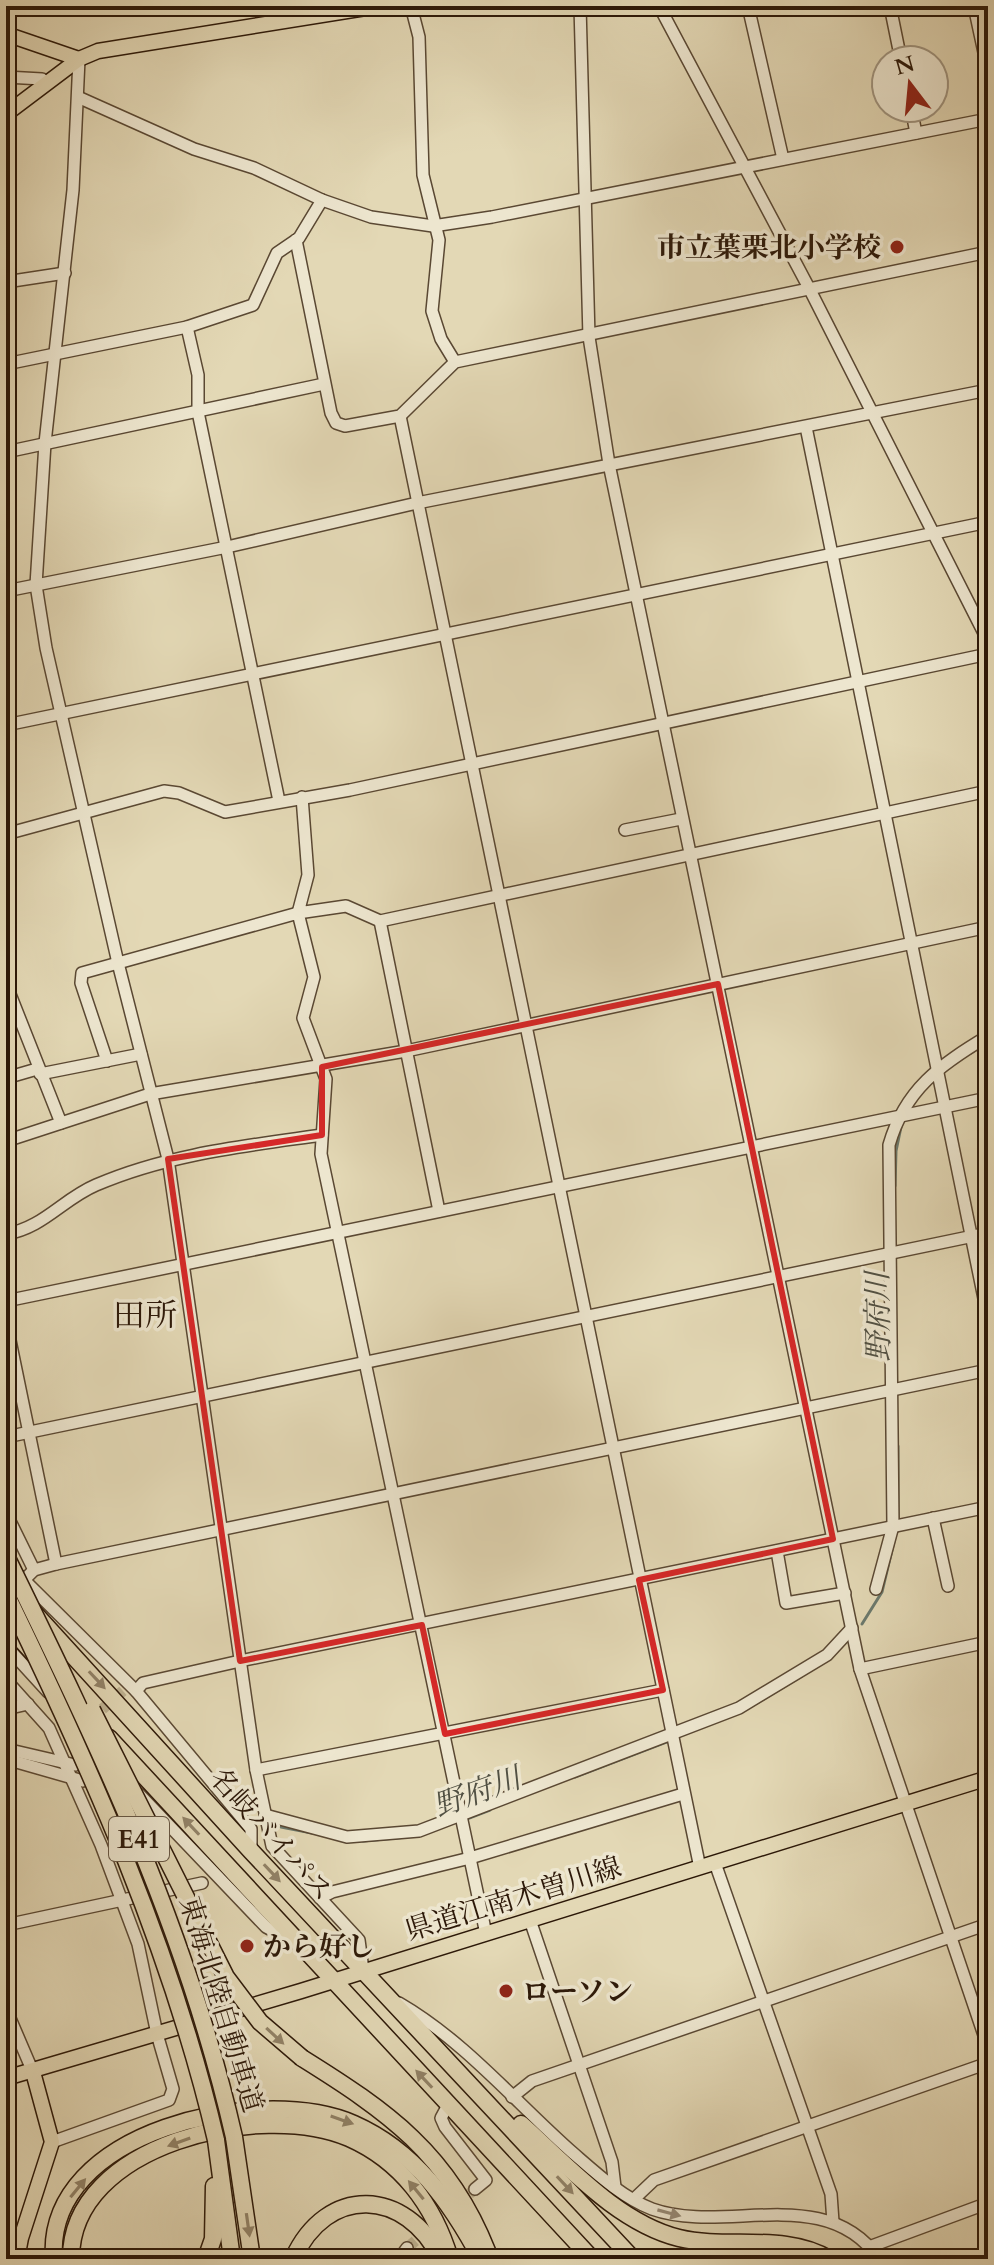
<svg xmlns="http://www.w3.org/2000/svg" width="994" height="2265" viewBox="0 0 994 2265" font-family="Cardo,'Noto Serif JP',serif">
  <style>
    .lines { fill: none; stroke-linecap: round; stroke-linejoin: round }
    .stream { stroke: #6b796d; stroke-width: 3 }
    .minor-tunnel { stroke: #beb292; stroke-width: 11; stroke-dasharray: 11 5.5; stroke-linecap: butt }
    .minor-casing { stroke: #5a4833; stroke-width: 14 }
    .major-casing { stroke: #2c1808; stroke-width: 17 }
    .highway-casing { stroke: #2c1808; stroke-width: 19 }
    .minor { stroke: #ede6cf; stroke-width: 11 }
    .major { stroke: #e3d8b5; stroke-width: 14 }
    .highway { stroke: #e3d8b5; stroke-width: 16 }
    .highway-bridge-casing { stroke: #2c1808; stroke-width: 19; stroke-linecap: butt }
    .highway-bridge { stroke: #e3d8b5; stroke-width: 16 }
    .oneway { fill: #918267 }
    .oneway2 { fill: #968975 }
    .marked { fill: none; stroke: #d62828; stroke-width: 6; stroke-linejoin: round }
    .poi-dot { fill: #8f2418; stroke: #ede6cf; stroke-width: 3 }
    .labels { text-anchor: middle; stroke-width: 7; stroke-linejoin: round; paint-order: stroke }
    .shield { fill: #ede6cf; stroke: #665644; stroke-width: 2 }
    .shield-label { font-size: 26px; font-weight: bold; fill: #2c1808 }
    .poi-label { font-size: 28px; font-weight: bold; fill: #2c1808; stroke: #ede6cf; text-anchor: start }
    .street-label { font-size: 28px; fill: #2c1808; stroke: #ede6cf }
    .water-label { font-size: 30px; font-style: italic; fill: #515043; stroke: #ede6cf }
    .quarter-label { font-size: 32px; fill: #2c1808; stroke: #ede6cf }
  </style>
  <rect width="100%" height="100%" fill="#e3d8b5"/>
  <filter id="stains"><feTurbulence type="fractalNoise" baseFrequency=".0025" numOctaves="4"/><feColorMatrix values="0 0 0 0 .2 0 0 0 0 .09 0 0 0 0 .02 0 0 0 .5 -.17"/></filter>
  <radialGradient id="worn" r=".72"><stop offset=".6" stop-color="#630" stop-opacity="0"/><stop offset="1" stop-color="#630" stop-opacity=".3"/></radialGradient>
  <g class="lines">
    <g class="stream">
      <path d="M971 1053 988 1042"/>
      <path d="M895 1186 896 1151 902 1122"/>
      <path d="M898 1446V1518"/>
      <path d="M862 1624 882 1592 897 1529"/>
      <path d="M757 1703 802 1676"/>
      <path d="M34 1761 61 1768"/>
      <path d="M575 1777 669 1741"/>
      <path d="M464 1820 490 1810"/>
      <path d="M281 1827 312 1833"/>
      <path d="M363 1841 407 1837"/>
    </g>
    <g class="minor-tunnel">
      <path d="M90 1720 126 1688"/>
      <path d="M407 2248 475 2189"/>
    </g>
    <g class="minor-casing">
      <g id="minor">
        <path d="M411 6 419 37 423 175 439 240 432 311 441 339 455 362"/>
        <path d="M580 6 589 337 609 464 860 1669 988 2047"/>
        <path d="M659 6 809 288 988 641"/>
        <path d="M748 6 783 159"/>
        <path d="M890 6 901 60"/>
        <path d="M974 6 988 71"/>
        <path d="M79 59 73 190 45 443 36 585 46 648 118 963 168 1159 256 1770 272 1846 359 1940 363 1970"/>
        <path d="M6 77 42 79 46 84"/>
        <path d="M80 98 194 149 254 168 322 200 371 217 433 226 492 217 988 119"/>
        <path d="M911 108 916 133"/>
        <path d="M296 240 331 413 336 423 345 426 400 416 455 362 988 252"/>
        <path d="M6 282 65 273"/>
        <path d="M187 327 198 375V412L279 801"/>
        <path d="M6 364 187 327 253 305 277 253 299 238 322 200"/>
        <path d="M400 416 700 1868"/>
        <path d="M806 427 988 1318"/>
        <path d="M6 452 324 384"/>
        <path d="M6 591 227 547 417 503 988 390"/>
        <path d="M6 725 988 522"/>
        <path d="M302 797 308 875 298 913 346 906 380 921 988 791"/>
        <path d="M625 830 681 819"/>
        <path d="M6 834 164 791 179 793 225 812 350 790 988 654"/>
        <path d="M380 921 439 1211"/>
        <path d="M6 984 61 1123"/>
        <path d="M107 1061 81 983 82 973 298 913 314 977 303 1018 326 1079 321 1154 486 1934"/>
        <path d="M40 1074 141 1054"/>
        <path d="M6 1078 37 1069"/>
        <path d="M6 1141 150 1094 406 1051 988 927"/>
        <path d="M6 1234C43 1228 63 1199 96 1185 168 1154 245 1146 322 1135"/>
        <path d="M6 1301 988 1098"/>
        <path d="M6 1321 56 1564"/>
        <path d="M6 1437 988 1233"/>
        <path d="M6 1513 34 1570"/>
        <path d="M933 1518 948 1586"/>
        <path d="M777 1551 786 1603 845 1593"/>
        <path d="M20 1576 136 1691 251 1829V1851"/>
        <path d="M24 1580 34 1570 56 1564 988 1370"/>
        <path d="M876 1589 893 1526 889 1145C905 1089 940 1065 988 1036"/>
        <path d="M6 1646 48 1692"/>
        <path d="M860 1669 988 1642"/>
        <path d="M6 1680 49 1728 101 1845 138 1944 157 2034 173 2089 169 2100 52 2142"/>
        <path d="M136 1691 143 1683 240 1661 988 1507"/>
        <path d="M6 1709 28 1704"/>
        <path d="M6 1749 75 1765"/>
        <path d="M6 1759 83 1781"/>
        <path d="M256 1770 663 1690"/>
        <path d="M139 1794 266 1927 290 1940"/>
        <path d="M265 1815 347 1837 419 1831 739 1708 827 1655 852 1628"/>
        <path d="M715 1863 831 2194 833 2222"/>
        <path d="M320 1898 332 1892 470 1858 683 1794"/>
        <path d="M530 1920 612 2162 615 2187"/>
        <path d="M6 1925 202 1883"/>
        <path d="M399 2003C466 2042 515 2102 573 2153 596 2173 623 2198 652 2209 725 2235 826 2182 879 2259"/>
        <path d="M6 2009 33 2072"/>
        <path d="M512 2097 532 2081 988 1924"/>
        <path d="M448 2105 441 2118 445 2127 486 2180 475 2189"/>
        <path d="M634 2199 654 2180 988 2063"/>
        <path d="M869 2247 988 2203"/>
        <path d="M399 2259 407 2248"/>
      </g>
    </g>
    <g class="major-casing">
      <g id="major">
        <path d="M6 34 79 59"/>
        <path d="M6 114 79 59 98 51 378 6"/>
        <path d="M6 2078 301 1991 988 1778"/>
        <path d="M17 2259 21 2238 52 2142 33 2072"/>
      </g>
    </g>
    <g class="highway-casing">
      <g id="highway">
        <path d="M6 1582 251 1851 633 2259"/>
        <path d="M6 1623 70 1694"/>
        <path d="M109 1738 592 2259"/>
        <path d="M302 2058C387 2111 449 2154 487 2251"/>
        <path d="M521 2124C567 2165 618 2223 679 2238 728 2250 784 2232 829 2259"/>
        <path d="M234 2137 252 2259"/>
        <path d="M216 2140 232 2259"/>
        <path d="M54 2259C44 2130 261 2083 354 2124 415 2151 451 2203 481 2259"/>
        <path d="M71 2259C70 2144 262 2100 349 2138 401 2161 434 2205 450 2259"/>
        <path d="M206 2259 213 2239 214 2186"/>
        <path d="M293 2259C327 2184 406 2188 441 2259"/>
      </g>
    </g>
    <use href="#minor" class="minor"/>
    <use href="#major" class="major"/>
    <use href="#highway" class="highway"/>
    <g class="highway-bridge-casing">
      <g id="highway-bridge">
        <path d="M6 1556C100 1748 186 1927 234 2137"/>
        <path d="M6 1594C92 1771 171 1948 216 2140"/>
        <path d="M92 1710 226 1977 260 2022 302 2058"/>
      </g>
    </g>
    <use href="#highway-bridge" class="highway-bridge"/>
  </g>
  <defs><path id="oneway-solid" d="M-6-.8H1V-3.2L6.5 0L1 3.2V.8H-6Z" transform="scale(2)"/></defs>
  <g class="oneway">
    <use href="#oneway-solid" transform="translate(97 1680) rotate(47)"/>
    <use href="#oneway-solid" transform="translate(191 1826) rotate(-133)"/>
    <use href="#oneway-solid" transform="translate(272 1873) rotate(47)"/>
    <use href="#oneway-solid" transform="translate(275 2036) rotate(43)"/>
    <use href="#oneway-solid" transform="translate(424 2079) rotate(-133)"/>
    <use href="#oneway-solid" transform="translate(342 2120) rotate(19)"/>
    <use href="#oneway-solid" transform="translate(179 2142) rotate(160)"/>
    <use href="#oneway-solid" transform="translate(565 2185) rotate(47)"/>
    <use href="#oneway-solid" transform="translate(78 2188) rotate(-51)"/>
    <use href="#oneway-solid" transform="translate(416 2190) rotate(-129)"/>
    <use href="#oneway-solid" transform="translate(248 2225) rotate(82)"/>
  </g>
  <use class="oneway2" href="#oneway-solid" transform="translate(669 2213) rotate(15)"/>
  <path class="marked" d="M718 984 833 1539 639 1580 663 1690 445 1734 422 1625 240 1661 168 1159 322 1135V1067Z"/>
  <g class="poi-dot">
    <circle cx="897" cy="247" r="8"/>
    <circle cx="247" cy="1946" r="8"/>
    <circle cx="506" cy="1991" r="8"/>
  </g>
  <g class="labels">
    <rect class="shield" x="109" y="1817" width="60" height="44" rx="6"/>
    <g class="shield-label">
      <text x="139" y="1848">E41</text>
    </g>
    <g class="poi-label">
      <text x="881" y="257" text-anchor="end">市立葉栗北小学校</text>
      <text x="263" y="1956">から好し</text>
      <text x="522" y="2001">ローソン</text>
    </g>
    <g class="street-label">
      <text transform="translate(272 1834) rotate(48)" y="10">名岐バイパス</text>
      <text transform="translate(513 1898) rotate(-17)" y="10">県道江南木曽川線</text>
      <text transform="translate(222 2004) rotate(73)" y="10">東海北陸自動車道</text>
    </g>
    <g class="water-label">
      <text transform="translate(878 1317) rotate(-91)" y="10">野府川</text>
      <text transform="translate(477 1792) rotate(-20)" y="10">野府川</text>
    </g>
    <g class="quarter-label">
      <text x="145" y="1326">田所</text>
    </g>
  </g>
  <rect width="994" height="2265" fill="none" stroke="#e3d8b5" stroke-width="32"/>
  <rect x="8" y="8" width="978" height="2249" fill="none" stroke="#2c1808" stroke-width="4"/>
  <rect x="16" y="16" width="962" height="2233" fill="none" stroke="#2c1808" stroke-width="2"/>
  <g transform="translate(910 84) rotate(344)"><circle r="38" fill="#ede6cf" stroke="#a0947f" stroke-width="2"/>
  <path d="M0-6L14 30L0 20L-14 30Z" fill="#8f2418"/>
  <text y="-12" font-size="22" font-weight="bold" text-anchor="middle" fill="#2c1808">N</text>
  </g>
  <rect width="100%" height="100%" filter="url(#stains)"/>
  <rect width="100%" height="100%" fill="url(#worn)"/>
</svg>
